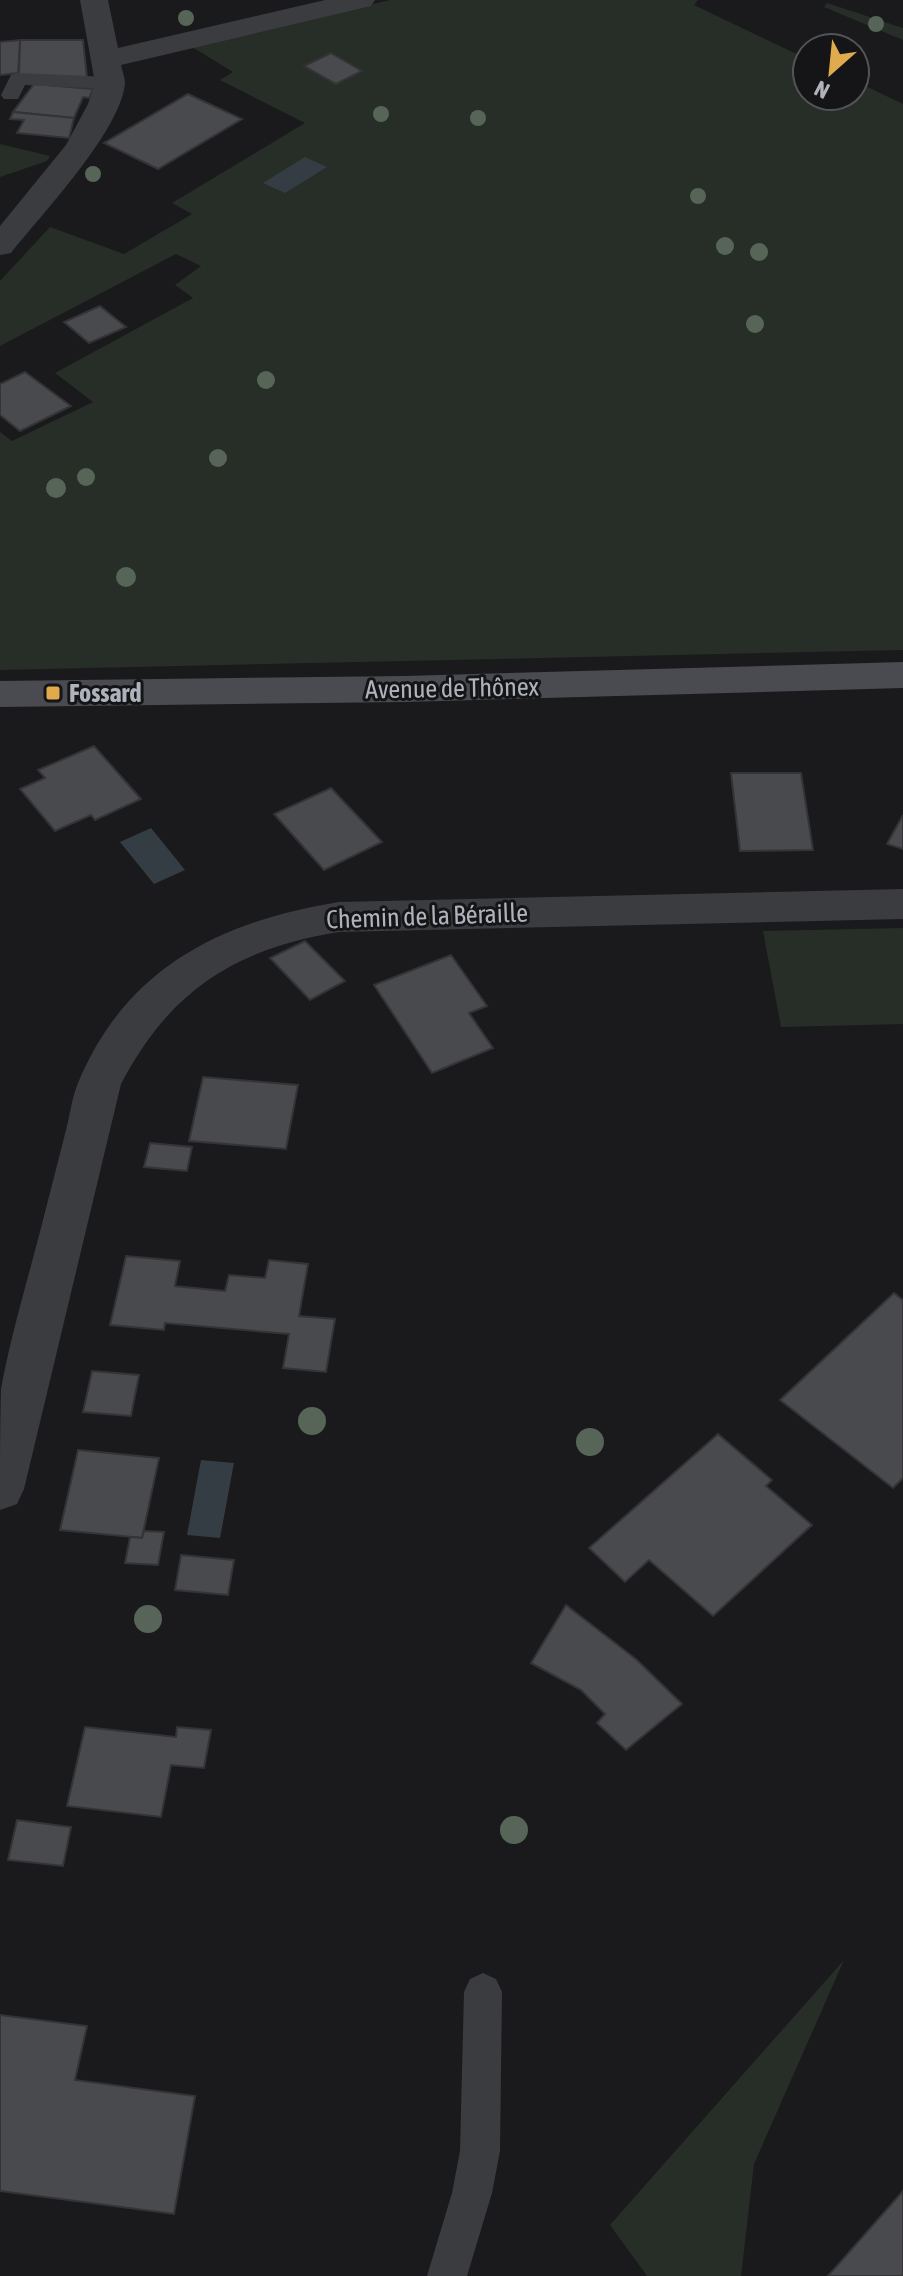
<svg xmlns="http://www.w3.org/2000/svg" width="903" height="2276" viewBox="0 0 903 2276" font-family="'Asap Condensed',sans-serif">
  <style>
    .green { fill: #262e27 }
    .water { fill: #353d44 }
    .building { fill: #494a4e; stroke: #343437; stroke-width: 2 }
    .lines { fill: none; stroke-linecap: round; stroke-linejoin: round }
    .lane { fill: #3b3c40; fill-rule: evenodd }
    .street { fill: #3b3c40; fill-rule: evenodd }
    .secondary { fill: #494b50; fill-rule: evenodd }
    .tree { fill: #566557 }
    .poi-dot { fill: #e0ab4d; stroke: #151517; stroke-width: 3 }
    .labels { text-anchor: middle; stroke-width: 6; stroke-linejoin: round; paint-order: stroke }
    .street-label { font-size: 26px; fill: #aeb2ba; stroke: #151517 }
    .poi-label { font-size: 26px; font-weight: bold; fill: #aeb2ba; stroke: #151517; text-anchor: start }
  </style>
  <rect width="100%" height="100%" fill="#1a1a1c"/>
  <g class="green">
    <path d="M390 0H698L694 5 807 59V96H855V81L903 104V650L0 670V432L12 441 93 402 55 373 193 298 175 285 201 266 176 254 0 346V281L50 227 124 254 192 214 172 203 305 123 220 80 233 72 192 47Z"/>
    <path d="M827 3 903 28V40L824 7Z"/>
    <path d="M0 144 50 156 47 161 0 177Z"/>
    <path d="M903 928V1024L781 1027 763 931Z"/>
    <path d="M844 1960 754 2164 741 2276H647L610 2225Z"/>
  </g>
  <g class="water">
    <path d="M305 157 327 167 285 193 263 183Z"/>
    <path d="M151 828 185 870 154 884 120 842Z"/>
    <path d="M201 1460 234 1463 220 1538 187 1535Z"/>
  </g>
  <g class="building">
    <path d="M20 40H83L87 78 19 75Z"/>
    <path d="M20 40 18 73 0 75V42Z"/>
    <path d="M331 53 362 71 336 84 304 66Z"/>
    <path d="M34 84 93 89 89 98 83 97 74 118 13 112Z"/>
    <path d="M188 94 242 119 158 169 104 143Z"/>
    <path d="M13 112 74 118 69 138 17 133 24 120 10 119Z"/>
    <path d="M100 306 126 327 89 343 64 322Z"/>
    <path d="M25 372 71 406 20 431 0 415V384Z"/>
    <path d="M94 746 141 799 95 820 91 815 55 831 20 789 45 778 38 770Z"/>
    <path d="M731 773H801L813 850 740 851Z"/>
    <path d="M331 788 382 842 324 870 274 814Z"/>
    <path d="M903 815V849L887 844Z"/>
    <path d="M305 941 345 981 310 1000 270 958Z"/>
    <path d="M451 955 487 1006 469 1013 493 1048 432 1073 374 985Z"/>
    <path d="M203 1077 298 1085 286 1149 189 1141Z"/>
    <path d="M150 1143 192 1147 187 1171 144 1167Z"/>
    <path d="M126 1256 180 1261 175 1286 225 1291 229 1275 265 1278 269 1260 308 1264 299 1316 335 1319 326 1372 283 1368 289 1334 165 1323 164 1330 110 1325Z"/>
    <path d="M894 1293 903 1300V1478L893 1488 780 1400Z"/>
    <path d="M92 1371 139 1375 131 1416 83 1412Z"/>
    <path d="M718 1434 772 1480 766 1486 812 1525 713 1616 649 1560 625 1582 589 1548Z"/>
    <path d="M78 1450 159 1458 142 1538 60 1530Z"/>
    <path d="M144 1531 164 1532 158 1565 125 1563 130 1537 142 1538Z"/>
    <path d="M181 1555 234 1560 228 1595 175 1590Z"/>
    <path d="M566 1605 637 1660 682 1704 626 1750 597 1723 605 1714 581 1690 531 1663Z"/>
    <path d="M85 1727 176 1737 177 1727 211 1730 204 1768 171 1765 161 1817 67 1806Z"/>
    <path d="M17 1820 71 1827 63 1866 8 1860Z"/>
    <path d="M0 2015 87 2026 75 2080 195 2096 174 2214 0 2191Z"/>
    <path d="M903 2191V2276H828Z"/>
  </g>
  <g class="lines">
    <g class="lane">
      <path d="M18 73 110 77 120 83 110 89 25 85 18 99H4L1 95 11 75Z"/>
      <path d="M483 1973 496 1979 502 1992 500 2151 492 2193 467 2276H427L452 2193 460 2151 464 1992 470 1979Z"/>
    </g>
    <g class="street">
      <path d="M80 0H108L118 48 325 0H375L371 6 121 65C122 70 125 78 125 83 121 131 41 215 11 253L0 255V226L66 145 88 104 95 83Z"/>
      <path d="M903 889V919L339 932C235 949 171 989 121 1084L24 1489 17 1504 0 1510C0 1475 0 1423 1 1389 11 1334 28 1279 42 1224 50 1193 58 1161 66 1130 70 1115 72 1097 78 1083 126 967 222 921 339 902Z"/>
    </g>
    <path class="secondary" d="M903 662V688L405 702 0 707V681L405 676Z"/>
  </g>
  <g class="tree">
    <circle cx="186" cy="18" r="8"/>
    <circle cx="876" cy="24" r="8"/>
    <circle cx="381" cy="114" r="8"/>
    <circle cx="478" cy="118" r="8"/>
    <circle cx="93" cy="174" r="8"/>
    <circle cx="698" cy="196" r="8"/>
    <circle cx="725" cy="246" r="9"/>
    <circle cx="759" cy="252" r="9"/>
    <circle cx="755" cy="324" r="9"/>
    <circle cx="266" cy="380" r="9"/>
    <circle cx="218" cy="458" r="9"/>
    <circle cx="86" cy="477" r="9"/>
    <circle cx="56" cy="488" r="10"/>
    <circle cx="126" cy="577" r="10"/>
    <circle cx="312" cy="1421" r="14"/>
    <circle cx="590" cy="1442" r="14"/>
    <circle cx="148" cy="1619" r="14"/>
    <circle cx="514" cy="1830" r="14"/>
  </g>
  <rect class="poi-dot" x="45" y="685" width="16" height="16" rx="4"/>
  <g class="labels">
    <g class="street-label">
      <text transform="translate(452 688) rotate(-1)" y="9">Avenue de Thônex</text>
      <text transform="translate(427 916) rotate(-2)" y="9">Chemin de la Béraille</text>
    </g>
    <g class="poi-label">
      <text x="69" y="702">Fossard</text>
    </g>
  </g>
  <g transform="translate(831 72) rotate(207)"><circle r="38" fill="#151517" stroke="#525458" stroke-width="2"/>
  <path d="M0-6L14 30L0 20L-14 30Z" fill="#e0ab4d"/>
  <text y="-12" font-size="22" font-weight="bold" text-anchor="middle" fill="#aeb2ba">N</text>
  </g>
</svg>
